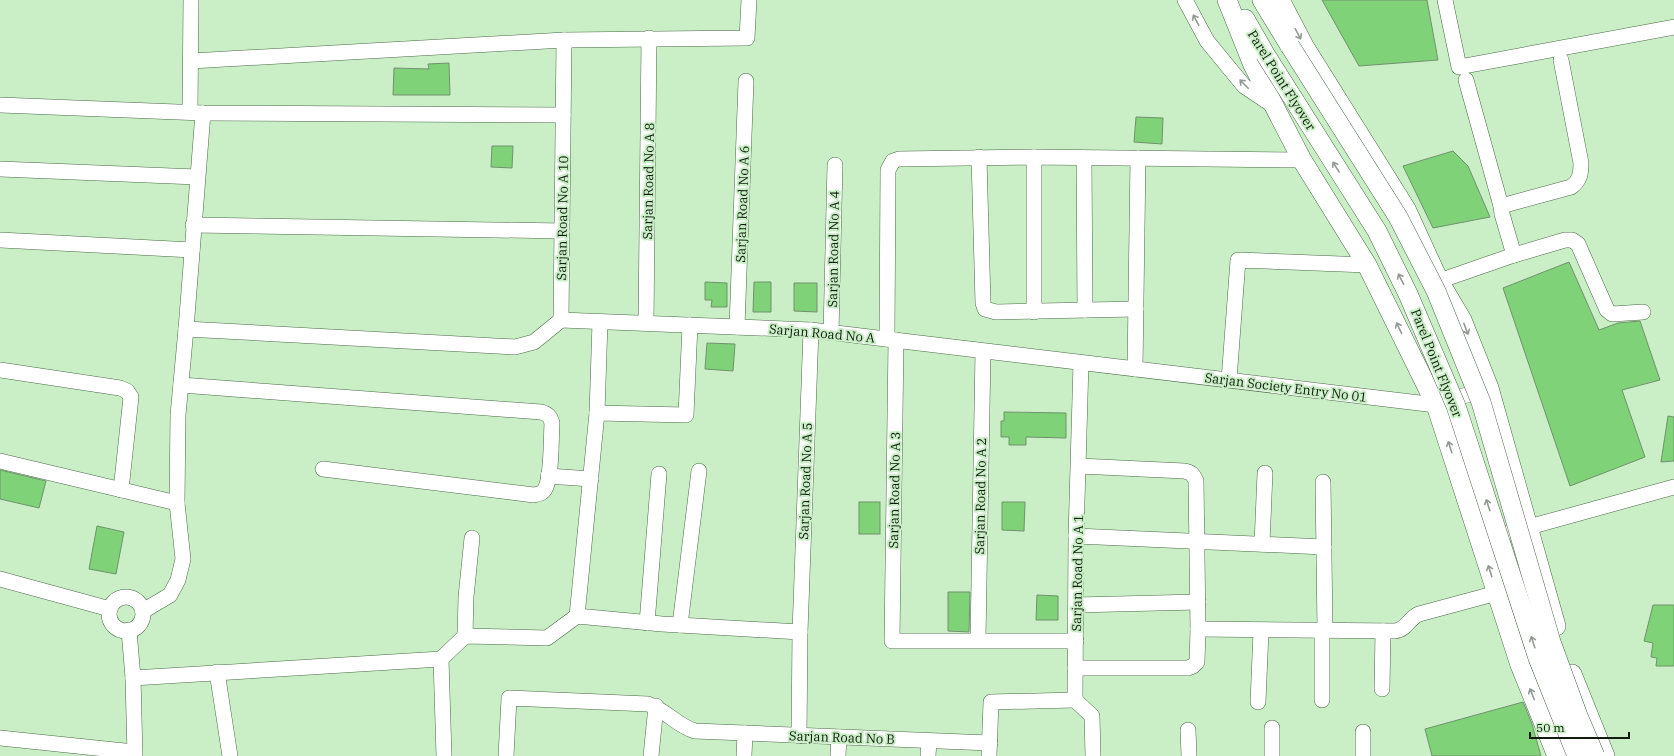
<svg xmlns="http://www.w3.org/2000/svg" width="1674" height="756" viewBox="0 0 1674 756" font-family="'IBM Plex Serif',serif">
  <style>
    .building { fill: #80d279; stroke: #70926d }
    .lines { fill: none; stroke-linecap: round; stroke-linejoin: round }
    .minor-casing { stroke: #4a6a47; stroke-width: 16 }
    .major-casing { stroke: #4a6a47; stroke-width: 20 }
    .minor { stroke: #fff; stroke-width: 15 }
    .major { stroke: #fff; stroke-width: 19 }
    .major-bridge-casing { stroke: #4a6a47; stroke-width: 20; stroke-linecap: butt }
    .major-bridge { stroke: #fff; stroke-width: 19 }
    .oneway { stroke: #939993 }
    .labels { text-anchor: middle; stroke-width: 4; stroke-linejoin: round; paint-order: stroke }
    .street-label { font-size: 13px; fill: #0f1c0e; stroke: #caefc6 }
  </style>
  <rect width="100%" height="100%" fill="#caefc6"/>
  <g class="building">
    <path d="M1322 0H1427L1438 60 1359 66Z"/>
    <path d="M449 63 450 95H393L394 68 429 69 428 64Z"/>
    <path d="M1136 117 1163 118 1162 144 1134 142Z"/>
    <path d="M492 146H513L512 168 491 167Z"/>
    <path d="M1453 151 1468 166 1490 217 1433 228 1403 166Z"/>
    <path d="M1569 262 1599 330 1618 323 1640 321 1660 380 1622 390 1645 457 1570 486 1503 288Z"/>
    <path d="M705 282 727 283V307H711L712 300H705Z"/>
    <path d="M754 282H771V312H753Z"/>
    <path d="M794 283H817V312L794 311Z"/>
    <path d="M707 343 735 344 733 371 705 369Z"/>
    <path d="M1004 412 1066 413V438L1026 437V445H1009V437H1001V421H1004Z"/>
    <path d="M1668 416 1674 417V461L1661 462Z"/>
    <path d="M0 470 46 481 39 508 0 499Z"/>
    <rect x="859" y="502" width="21" height="32"/>
    <path d="M1002 502H1025L1024 531 1002 530Z"/>
    <path d="M97 526 124 532 116 574 89 569Z"/>
    <path d="M948 592H970L969 632 948 631Z"/>
    <path d="M1037 595 1058 596V620H1036Z"/>
    <path d="M1653 605H1674V666H1656L1657 658 1651 657 1653 643 1644 641Z"/>
    <path d="M1523 702 1532 724 1541 756H1432L1425 729Z"/>
  </g>
  <g class="lines">
    <g class="minor-casing">
      <g id="minor">
        <path d="M1185 0 1207 41 1244 86 1274 106"/>
        <path d="M1445 0 1459 67 1674 27"/>
        <path d="M191 61 564 40 747 38 749 0"/>
        <path d="M1466 80 1501 206"/>
        <path d="M0 105 203 113 563 115"/>
        <path d="M190 112 191 0"/>
        <path d="M979 157 983 303 985 309 996 312 1136 309"/>
        <path d="M1034 157V312"/>
        <path d="M1084 158 1085 310"/>
        <path d="M0 169 197 177"/>
        <path d="M193 225 562 231"/>
        <path d="M0 240 192 250"/>
        <path d="M1514 255 1565 240H1572L1578 244 1607 310 1612 314 1643 312"/>
        <path d="M1439 281 1514 255 1502 214 1501 206 1571 187C1580 181 1581 173 1581 163L1561 60"/>
        <path d="M561 320 811 330 1436 405 1488 388"/>
        <path d="M561 320 564 40"/>
        <path d="M646 323 649 38"/>
        <path d="M737 327 746 81"/>
        <path d="M186 329 515 347 534 342 561 320"/>
        <path d="M831 333 835 165"/>
        <path d="M887 339 888 170 893 161 899 159 1034 157 1302 160"/>
        <path d="M896 340 892 641H1076"/>
        <path d="M1135 369 1138 158"/>
        <path d="M0 370 120 388 127 391 131 397 121 490"/>
        <path d="M1229 380 1238 260 1367 265"/>
        <path d="M181 385 541 412C548 414 550 416 552 423 551 437 552 478 545 489 543 493 539 494 534 495L323 469"/>
        <path d="M597 413 686 415 690 325"/>
        <path d="M0 461 177 503"/>
        <path d="M548 476 591 479"/>
        <path d="M1323 482 1325 630"/>
        <path d="M1076 536 1324 547"/>
        <path d="M1489 538 1674 487"/>
        <path d="M1262 544 1265 473"/>
        <path d="M0 579 110 609"/>
        <circle cx="126" cy="614" r="17"/>
        <path d="M1076 605 1198 602"/>
        <path d="M143 611 170 595 178 580 183 559 177 503 178 415 186 329 203 113"/>
        <path d="M577 616 597 413 600 322"/>
        <path d="M647 623 659 474"/>
        <path d="M680 625 699 471"/>
        <path d="M1198 629 1395 631C1406 630 1409 618 1419 614L1497 593"/>
        <path d="M129 630 133 678 135 756"/>
        <path d="M465 636 466 597 472 538"/>
        <path d="M978 640 983 351"/>
        <path d="M1075 668H1188L1193 666 1197 662 1198 629 1196 481C1193 474 1191 472 1184 471L1079 466"/>
        <path d="M217 672 230 756"/>
        <path d="M133 678 441 659"/>
        <path d="M1382 689 1383 631"/>
        <path d="M1075 700 1092 716 1093 756"/>
        <path d="M1322 700V631"/>
        <path d="M1258 702 1261 631"/>
        <path d="M1272 728V756"/>
        <path d="M1188 730 1189 756"/>
        <path d="M1363 732V756"/>
        <path d="M799 736 800 632 811 330"/>
        <path d="M0 738 134 752"/>
        <path d="M444 756 441 659 465 636 547 638 577 616 662 624 800 632"/>
        <path d="M506 756 509 698 648 704C666 710 677 726 695 731L990 743"/>
        <path d="M651 756 656 706"/>
        <path d="M744 756 745 733"/>
        <path d="M838 756 839 737"/>
        <path d="M928 756 929 741"/>
        <path d="M989 756 991 702 1075 700 1076 536 1081 363"/>
      </g>
    </g>
    <g class="major-casing">
      <g id="major">
        <path d="M1227 0 1253 65 1302 160 1367 265 1436 405 1520 665 1557 756"/>
        <path d="M1262 0 1290 46"/>
        <path d="M1280 0 1304 46 1406 209 1439 281 1462 320 1489 388 1556 626"/>
        <path d="M1245 19 1265 54"/>
        <path d="M1572 674 1605 756"/>
      </g>
    </g>
    <use href="#minor" class="minor"/>
    <use href="#major" class="major"/>
    <g class="major-bridge-casing">
      <g id="major-bridge">
        <path d="M1290 46 1398 217 1436 291 1481 402 1551 642 1578 716 1595 756"/>
        <path d="M1265 54 1377 231 1408 294 1456 406 1538 658 1577 756"/>
      </g>
    </g>
    <use href="#major-bridge" class="major-bridge"/>
  </g>
  <defs><path id="oneway-shaft" d="M-6 0H5M1.5-3L5.5 0L1.5 3" fill="none" stroke-width="1.6" stroke-linecap="round" stroke-linejoin="round"/></defs>
  <g class="oneway">
    <use href="#oneway-shaft" transform="translate(1196 20) rotate(-118)"/>
    <use href="#oneway-shaft" transform="translate(1298 34) rotate(62)"/>
    <use href="#oneway-shaft" transform="translate(1244 84) rotate(-135)"/>
    <use href="#oneway-shaft" transform="translate(1336 167) rotate(-122)"/>
    <use href="#oneway-shaft" transform="translate(1401 279) rotate(-117)"/>
    <use href="#oneway-shaft" transform="translate(1399 328) rotate(-116)"/>
    <use href="#oneway-shaft" transform="translate(1466 329) rotate(69)"/>
    <use href="#oneway-shaft" transform="translate(1450 447) rotate(-108)"/>
    <use href="#oneway-shaft" transform="translate(1488 505) rotate(-108)"/>
    <use href="#oneway-shaft" transform="translate(1490 571) rotate(-108)"/>
    <use href="#oneway-shaft" transform="translate(1533 642) rotate(-108)"/>
    <use href="#oneway-shaft" transform="translate(1532 694) rotate(-112)"/>
  </g>
  <g class="labels">
    <g class="street-label">
      <text transform="translate(1282 80) rotate(58)" y="5">Parel Point Flyover</text>
      <text transform="translate(648 181) rotate(-89)" y="5">Sarjan Road No A 8</text>
      <text transform="translate(742 204) rotate(-88)" y="5">Sarjan Road No A 6</text>
      <text transform="translate(562 218) rotate(-89)" y="5">Sarjan Road No A 10</text>
      <text transform="translate(833 249) rotate(-89)" y="5">Sarjan Road No A 4</text>
      <text transform="translate(822 333) rotate(5)" y="5">Sarjan Road No A</text>
      <text transform="translate(1437 363) rotate(68)" y="5">Parel Point Flyover</text>
      <text transform="translate(1286 387) rotate(7)" y="5">Sarjan Society Entry No 01</text>
      <text transform="translate(805 481) rotate(-88)" y="5">Sarjan Road No A 5</text>
      <text transform="translate(894 490) rotate(-89)" y="5">Sarjan Road No A 3</text>
      <text transform="translate(980 496) rotate(-89)" y="5">Sarjan Road No A 2</text>
      <text transform="translate(1077 573) rotate(-89)" y="5">Sarjan Road No A 1</text>
      <text transform="translate(842 737) rotate(2)" y="5">Sarjan Road No B</text>
    </g>
  </g>
  <path d="M1530 732v6h99v-6" fill="none" stroke="#0f1c0e" stroke-width="2"/>
  <text x="1536" y="732" font-size="12" fill="#0f1c0e" stroke="#caefc6" stroke-width="3" paint-order="stroke">50 m</text>
</svg>
